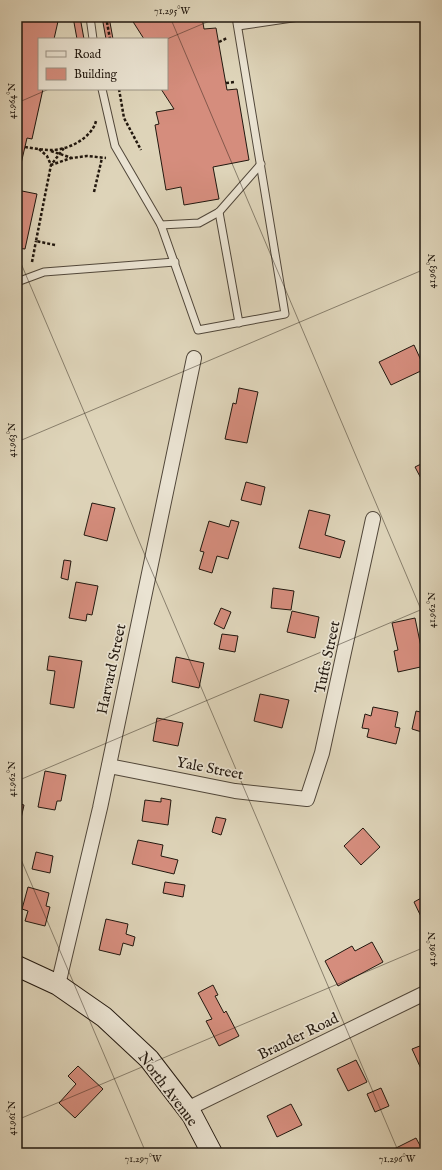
<svg xmlns="http://www.w3.org/2000/svg" width="442" height="1170" viewBox="0 0 442 1170" font-family="'IM FELL English',serif">
  <style>
    .green { fill: #b9bb8a; stroke: #6e6a4c }
    .building { fill: #d58d7d; stroke: #22180f }
    .lines { fill: none; stroke-linecap: round; stroke-linejoin: round }
    .service-casing { stroke: #51473a; stroke-width: 9 }
    .minor-casing { stroke: #51473a; stroke-width: 16 }
    .secondary-casing { stroke: #22180f; stroke-width: 22 }
    .path { stroke: #22180f; stroke-width: 2.5; stroke-dasharray: 3 2; stroke-linecap: butt }
    .service { stroke: #eae3d2; stroke-width: 7 }
    .minor { stroke: #eae3d2; stroke-width: 14 }
    .secondary { stroke: #eae3d2; stroke-width: 20 }
    .ticks { fill: none; stroke: #22180f; stroke-width: 1; stroke-opacity: 0.45 }
    .labels { text-anchor: middle; stroke-width: 3.5; stroke-linejoin: round; paint-order: stroke }
    .street-label { font-size: 15px; fill: #22180f; stroke: #eae3d2 }
    .neatline { fill: none; stroke: #22180f; stroke-width: 1.5 }
    .ticks-label { font-size: 10px; text-anchor: middle; fill: #22180f }
  </style>
  <rect width="100%" height="100%" fill="#ded4b9"/>
  <filter id="stains"><feTurbulence type="fractalNoise" baseFrequency=".005" numOctaves="4"/><feColorMatrix values="0 0 0 0 .2 0 0 0 0 .09 0 0 0 0 .02 0 0 0 .5 -.17"/></filter>
  <radialGradient id="worn" r=".72"><stop offset=".6" stop-color="#630" stop-opacity="0"/><stop offset="1" stop-color="#630" stop-opacity=".3"/></radialGradient>
  <path class="green" d="M425 54V112C421 92 420 73 425 54Z"/>
  <g class="building">
    <path d="M17 17H59L54 39H39V89H43L32 139 27 138 17 181Z"/>
    <path d="M73 17H80L84 39H77Z"/>
    <path d="M102 17H109L113 39H106Z"/>
    <path d="M130 17H202L204 29 216 28 227 90 237 89 249 160 213 167 219 199 184 205 181 187 166 190 155 125 159 124 156 112 174 109 161 89H167V39H144Z"/>
    <path d="M17 190 37 194 25 249 17 248Z"/>
    <path d="M414 345 425 369 391 385 379 362Z"/>
    <path d="M239 388 258 392 247 443 225 439 233 403 236 404Z"/>
    <path d="M425 462V486L415 467Z"/>
    <path d="M246 482 265 487 261 505 241 500Z"/>
    <path d="M92 503 115 508 107 541 84 535Z"/>
    <path d="M309 510 330 515 325 535 345 541 340 558 299 548Z"/>
    <path d="M231 520 239 522 228 559 217 556 212 573 199 569 204 552 200 551 209 521 229 527Z"/>
    <path d="M64 560 71 561 68 580 61 578Z"/>
    <path d="M76 582 98 586 92 615 87 614 86 621 69 618Z"/>
    <path d="M273 588 294 591 291 610 271 608Z"/>
    <path d="M221 608 231 612 224 629 214 624Z"/>
    <path d="M292 611 319 617 315 638 287 632Z"/>
    <path d="M415 618 425 666 398 672 394 651 398 650 392 623Z"/>
    <path d="M222 634 238 636 235 652 219 649Z"/>
    <path d="M49 656 82 661 74 708 50 704 55 671 47 670Z"/>
    <path d="M176 657 204 663 199 688 172 682Z"/>
    <path d="M260 694 289 700 282 728 254 721Z"/>
    <path d="M373 707 398 712 395 727 400 728 396 744 367 737 369 729 362 728 365 714 371 716Z"/>
    <path d="M416 711 425 713V733L412 729Z"/>
    <path d="M157 718 183 723 178 746 153 741Z"/>
    <path d="M45 771 66 775 61 801H57L55 810 38 807Z"/>
    <path d="M161 798 171 800 168 825 142 821 145 800 161 802Z"/>
    <path d="M17 803 24 805 20 823 17 822Z"/>
    <path d="M216 817 226 819 221 835 212 832Z"/>
    <path d="M363 828 380 847 361 865 344 846Z"/>
    <path d="M138 840 163 845 161 856 178 860 174 874 132 864Z"/>
    <path d="M36 852 53 856 50 873 32 869Z"/>
    <path d="M165 882 185 885 183 897 163 893Z"/>
    <path d="M28 887 49 893 46 906 50 907 45 926 25 921 28 911 22 909Z"/>
    <path d="M425 896V925L414 902Z"/>
    <path d="M106 919 128 924 126 934 135 937 133 946 123 943 120 955 99 950Z"/>
    <path d="M372 942 383 962 338 986 325 961 352 946 355 951Z"/>
    <path d="M213 985 218 995 215 996 224 1013 226 1011 239 1036 219 1046 206 1021 212 1019 198 993Z"/>
    <path d="M425 1044V1069L422 1071 412 1049Z"/>
    <path d="M356 1060 367 1082 348 1091 337 1069Z"/>
    <path d="M78 1066 103 1089 75 1118 59 1103 76 1084 68 1076Z"/>
    <path d="M381 1088 389 1106 375 1112 367 1094Z"/>
    <path d="M291 1104 302 1125 277 1137 267 1116Z"/>
    <path d="M416 1138 424 1153H394L392 1150Z"/>
  </g>
  <g class="lines">
    <g class="service-casing">
      <g id="service">
        <path d="M90 17 93 39"/>
        <path d="M238 26 299 17"/>
        <path d="M102 89 115 146 161 225 198 330 285 314 236 17"/>
        <path d="M219 212 239 323"/>
        <path d="M161 225 199 223 219 212 261 164"/>
        <path d="M17 282 44 272 175 262"/>
      </g>
    </g>
    <g class="minor-casing">
      <g id="minor">
        <path d="M109 766 235 791 307 799 322 753 373 519"/>
        <path d="M58 985 100 808 194 358"/>
        <path d="M187 1109 425 993"/>
      </g>
    </g>
    <g class="secondary-casing">
      <path id="secondary" d="M17 966 58 985 104 1017 149 1059 192 1115 212 1153"/>
    </g>
    <g class="path">
      <path d="M106 17 110 39"/>
      <path d="M219 42 227 38"/>
      <path d="M226 83 235 82"/>
      <path d="M119 89 124 118 141 150"/>
      <path d="M25 147C33 148 42 150 50 150 67 151 92 138 96 121"/>
      <path d="M39 149 47 156 51 165 71 158"/>
      <path d="M51 151 72 158 87 156 106 158"/>
      <path d="M94 192 102 158"/>
      <path d="M55 245 36 241 51 165 64 148"/>
      <path d="M32 262 36 241"/>
    </g>
    <use href="#service" class="service"/>
    <use href="#minor" class="minor"/>
    <use href="#secondary" class="secondary"/>
  </g>
  <path class="ticks" d="M170 17 425 619M423 17 425 22M167 39 219 17M17 103 49 89M17 254 399 1153M17 442 425 269M17 781 425 608M17 850 146 1153M17 1120 425 947"/>
  <g class="labels">
    <g class="street-label">
      <text transform="translate(327 657) rotate(-78)" y="5">Tufts Street</text>
      <text transform="translate(111 669) rotate(-78)" y="5">Harvard Street</text>
      <text transform="translate(210 768) rotate(11)" y="5">Yale Street</text>
      <text transform="translate(298 1036) rotate(-26)" y="5">Brander Road</text>
      <text transform="translate(168 1089) rotate(53)" y="5">North Avenue</text>
    </g>
  </g>
  <rect width="442" height="1170" fill="none" stroke="#ded4b9" stroke-width="44"/>
  <rect x="38" y="38" width="130" height="52" fill="#eae3d2" stroke="#9a9284"/>
  <rect x="46" y="51" width="20" height="6" fill="#eae3d2" stroke="#9a9284"/>
  <text x="74" y="58" font-size="12" fill="#22180f">Road</text>
  <rect x="46" y="68" width="20" height="12" fill="#d58d7d" stroke="#9a9284"/>
  <text x="74" y="78" font-size="12" fill="#22180f">Building</text>
  <rect x="22" y="22" width="398" height="1126" class="neatline"/>
  <g class="ticks-label">
    <text x="172" y="14">71.295°W</text>
    <text transform="translate(11 101) rotate(-90)" y="4">41.964°N</text>
    <text transform="translate(431 271) rotate(-90)" y="4">41.963°N</text>
    <text transform="translate(11 440) rotate(-90)" y="4">41.963°N</text>
    <text transform="translate(431 610) rotate(-90)" y="4">41.962°N</text>
    <text transform="translate(11 779) rotate(-90)" y="4">41.962°N</text>
    <text transform="translate(431 949) rotate(-90)" y="4">41.961°N</text>
    <text transform="translate(11 1118) rotate(-90)" y="4">41.961°N</text>
    <text x="143" y="1162">71.297°W</text>
    <text x="397" y="1162">71.296°W</text>
  </g>
  <rect width="100%" height="100%" filter="url(#stains)"/>
  <rect width="100%" height="100%" fill="url(#worn)"/>
</svg>
